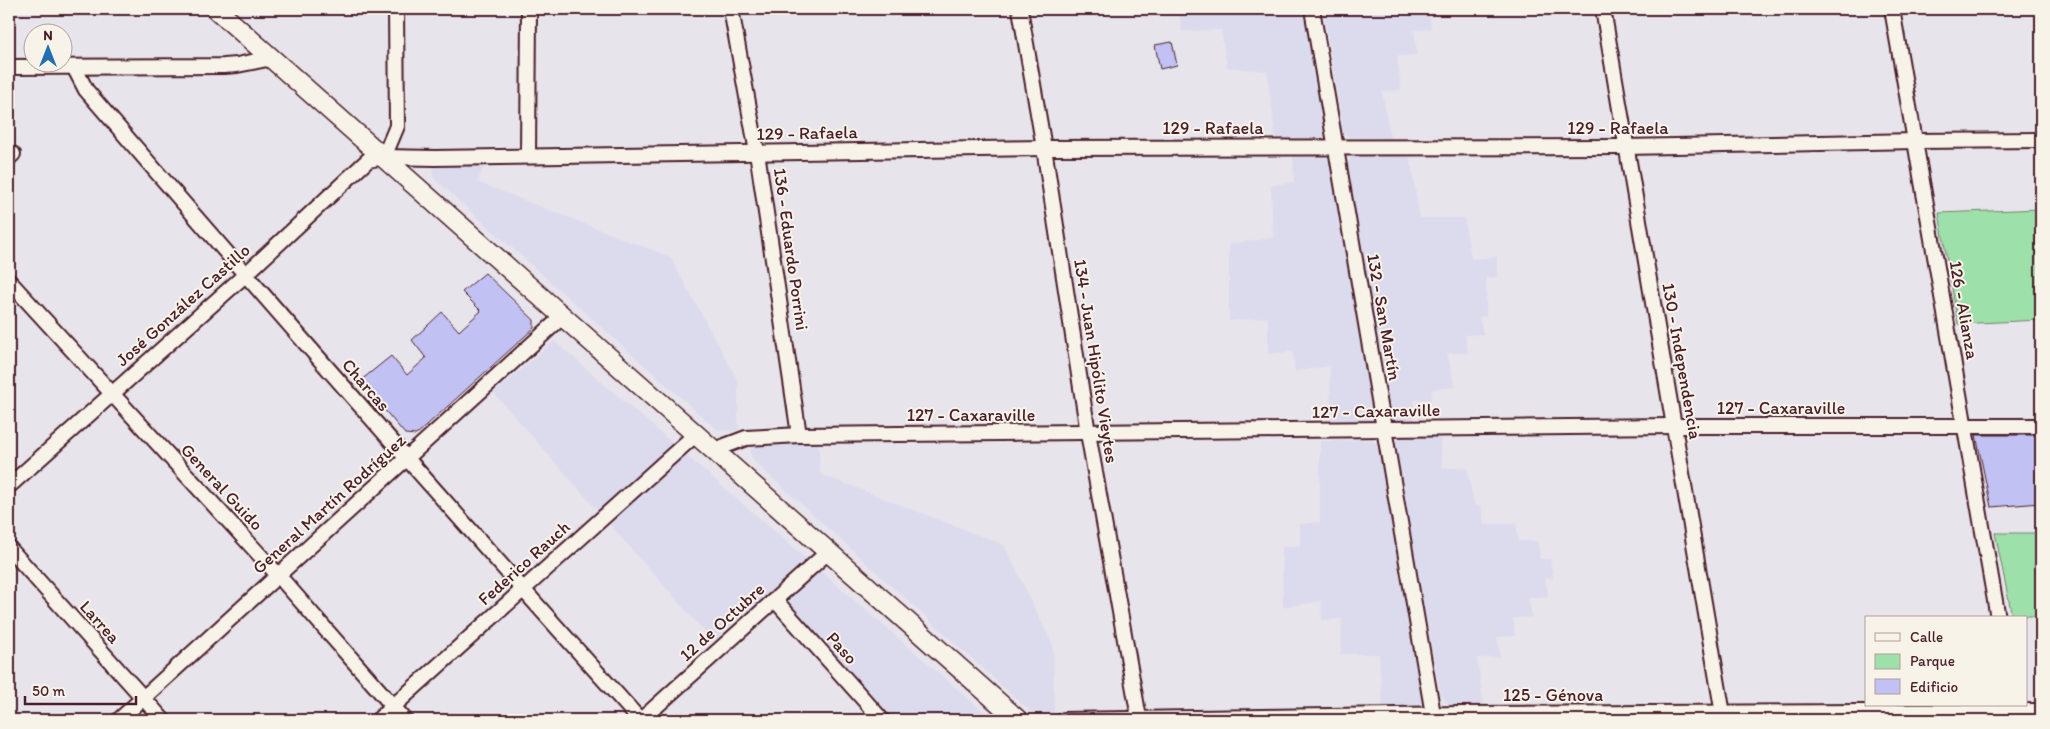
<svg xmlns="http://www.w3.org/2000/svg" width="2050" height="729" viewBox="0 0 2050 729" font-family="Itim,sans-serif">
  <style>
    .built { fill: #dcdaed }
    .green { fill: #9ee0aa; stroke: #74806a }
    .building { fill: #c2c1f3; stroke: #4a1f2b }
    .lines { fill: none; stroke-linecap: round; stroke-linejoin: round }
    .minor-casing { stroke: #4a1f2b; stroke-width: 18 }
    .secondary-casing { stroke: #4a1f2b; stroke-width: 22 }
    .minor { stroke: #f7f3e8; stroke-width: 14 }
    .secondary { stroke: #f7f3e8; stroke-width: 19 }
    .labels { text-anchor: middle; stroke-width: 4; stroke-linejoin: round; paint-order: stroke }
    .street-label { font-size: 18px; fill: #4a1f2b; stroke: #f7f3e8 }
  </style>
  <rect width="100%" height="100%" fill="#e7e4eb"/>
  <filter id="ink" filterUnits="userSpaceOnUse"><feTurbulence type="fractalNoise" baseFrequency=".02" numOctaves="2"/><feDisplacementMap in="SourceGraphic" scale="10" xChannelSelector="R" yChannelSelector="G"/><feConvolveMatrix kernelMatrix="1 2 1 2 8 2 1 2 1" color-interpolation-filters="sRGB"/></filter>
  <g filter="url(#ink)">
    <g class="built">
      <path d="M1178 9H1305L1327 132 1324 138 1321 141H1276L1267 71 1227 67 1221 30 1182 31Z"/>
      <path d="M1323 9H1457V12L1429 14 1431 29 1414 30 1417 55 1397 56 1401 90 1382 91 1390 138 1349 137 1343 133 1341 128 1342 121Z"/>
      <path d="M1409 153 1420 218H1464L1471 259 1497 257V277L1486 278V316L1479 317 1483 334 1465 335 1468 353H1447L1455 387 1432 389 1431 400H1414V425L1395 422 1392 416 1345 167 1347 161 1357 154Z"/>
      <path d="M1293 155 1327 158 1332 167 1374 415 1371 423 1331 425 1330 366 1295 371 1293 351 1268 354V317L1229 321V244L1273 238 1271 186 1294 182Z"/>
      <path d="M439 165H485L477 182 670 257 738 381V431L719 430 713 426 437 181 433 176V170L435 166Z"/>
      <path d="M554 341 993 720H888L771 592 713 641 494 393Z"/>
      <path d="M1440 436 1442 467 1467 469 1474 505H1481L1484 525 1516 523 1518 541H1537L1540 559H1550L1553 578H1545L1548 596 1528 598 1532 617 1513 618 1515 636 1497 637 1500 657 1477 658 1484 707H1456L1448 704 1441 694 1392 446 1395 440 1400 438Z"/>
      <path d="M818 440 820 474 1004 545 1053 646 1054 713 1038 714 1030 711 755 462 750 453 752 445 756 441Z"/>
      <path d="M1371 440 1377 444 1379 450 1425 696 1424 703 1421 708 1414 709 1383 708 1379 654H1341L1342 619 1322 620 1321 601 1283 607 1282 547 1300 546V524L1320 522V441Z"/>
    </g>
    <g class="green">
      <path d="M2041 209V300H2038L2039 320 1958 324 1939 213Z"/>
      <path d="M1995 533H2041V616H2012Z"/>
    </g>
    <g class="building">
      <path d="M1172 42 1177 65 1160 69 1155 45Z"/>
      <path d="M485 273 534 320V328L416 435 405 434 360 381 391 356 407 375 426 358 412 340 442 312 459 331 481 311 462 292Z"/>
      <path d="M1976 435H2038L2041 451V503L1991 507Z"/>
    </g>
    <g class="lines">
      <g class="minor-casing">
        <g id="minor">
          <path d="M731 9 757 152 799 435"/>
          <path d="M1020 9 1044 148 1088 433 1139 718"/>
          <path d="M1312 9 1434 720"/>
          <path d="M1603 9 1724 720"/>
          <path d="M1892 9 1998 618"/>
          <path d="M9 67 224 66 237 65 272 58"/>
          <path d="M74 67 86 90C268 302 453 512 640 720"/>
          <path d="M528 156 529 9"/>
          <path d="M384 157 397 126 396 9"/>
          <path d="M9 158 13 154"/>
          <path d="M9 281 278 575 405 720"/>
          <path d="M714 450 746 438 799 435 1674 426H2041"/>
          <path d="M9 486 245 275 368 160 384 157 435 158 1044 148 1626 147 1916 141 2041 140"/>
          <path d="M9 548 163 720"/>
          <path d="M775 600 882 720"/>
          <path d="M119 720 563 316"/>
          <path d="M378 720 696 434"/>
          <path d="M641 720 828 552"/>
          <path d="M1064 720 1461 714 2041 711"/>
        </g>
      </g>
      <g class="secondary-casing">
        <path id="secondary" d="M216 9 1018 720"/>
      </g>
      <use href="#minor" class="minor"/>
      <use href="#secondary" class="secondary"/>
    </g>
  </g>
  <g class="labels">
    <g class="street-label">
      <text x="1213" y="134">129 - Rafaela</text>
      <text x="1618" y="134">129 - Rafaela</text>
      <text transform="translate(807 133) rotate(-1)" y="6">129 - Rafaela</text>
      <text transform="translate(791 249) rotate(82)" y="6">136 - Eduardo Porrini</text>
      <text transform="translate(183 305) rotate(-42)" y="6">José González Castillo</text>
      <text transform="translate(1964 310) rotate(80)" y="6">126 - Alianza</text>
      <text transform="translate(1384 317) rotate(80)" y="6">132 - San Martín</text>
      <text transform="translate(1096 361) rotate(81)" y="6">134 - Juan Hipólito Vieytes</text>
      <text transform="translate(1682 361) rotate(80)" y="6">130 - Independencia</text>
      <text transform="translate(366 385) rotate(49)" y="6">Charcas</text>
      <text x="1781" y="414">127 - Caxaraville</text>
      <text transform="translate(1376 411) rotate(-1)" y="6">127 - Caxaraville</text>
      <text x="971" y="421">127 - Caxaraville</text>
      <text transform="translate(222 487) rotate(47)" y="6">General Guido</text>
      <text transform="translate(329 504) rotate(-42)" y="6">General Martín Rodríguez</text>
      <text transform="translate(524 563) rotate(-42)" y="6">Federico Rauch</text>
      <text transform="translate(100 622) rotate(48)" y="6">Larrea</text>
      <text transform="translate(722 622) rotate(-42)" y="6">12 de Octubre</text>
      <text transform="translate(842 648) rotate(48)" y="6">Paso</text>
      <text x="1553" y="701">125 - Génova</text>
    </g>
  </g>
  <rect width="2050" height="729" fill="none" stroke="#f7f3e8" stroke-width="30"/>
  <rect x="15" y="15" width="2020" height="699" fill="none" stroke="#4a1f2b" stroke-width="2" filter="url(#ink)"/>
  <rect x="1865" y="616" width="162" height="90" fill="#f7f3e8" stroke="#b29e9c"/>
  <rect x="1875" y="633" width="25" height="8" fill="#f7f3e8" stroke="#b29e9c"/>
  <text x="1910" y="642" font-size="15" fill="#4a1f2b">Calle</text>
  <rect x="1875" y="654" width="25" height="15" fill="#9ee0aa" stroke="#b29e9c"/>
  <text x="1910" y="666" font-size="15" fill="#4a1f2b">Parque</text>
  <rect x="1875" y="679" width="25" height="15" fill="#c2c1f3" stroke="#b29e9c"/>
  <text x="1910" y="692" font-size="15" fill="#4a1f2b">Edificio</text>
  <g transform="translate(48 48)"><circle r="24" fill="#f7f3e8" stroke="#b29e9c"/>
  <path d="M0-4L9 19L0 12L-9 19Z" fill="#1f6fb2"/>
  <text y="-8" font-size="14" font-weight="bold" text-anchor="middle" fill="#4a1f2b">N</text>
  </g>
  <path d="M25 696v8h111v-8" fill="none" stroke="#4a1f2b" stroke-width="2.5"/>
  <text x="32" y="696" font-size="15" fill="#4a1f2b" stroke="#f7f3e8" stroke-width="4" paint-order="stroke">50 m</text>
</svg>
